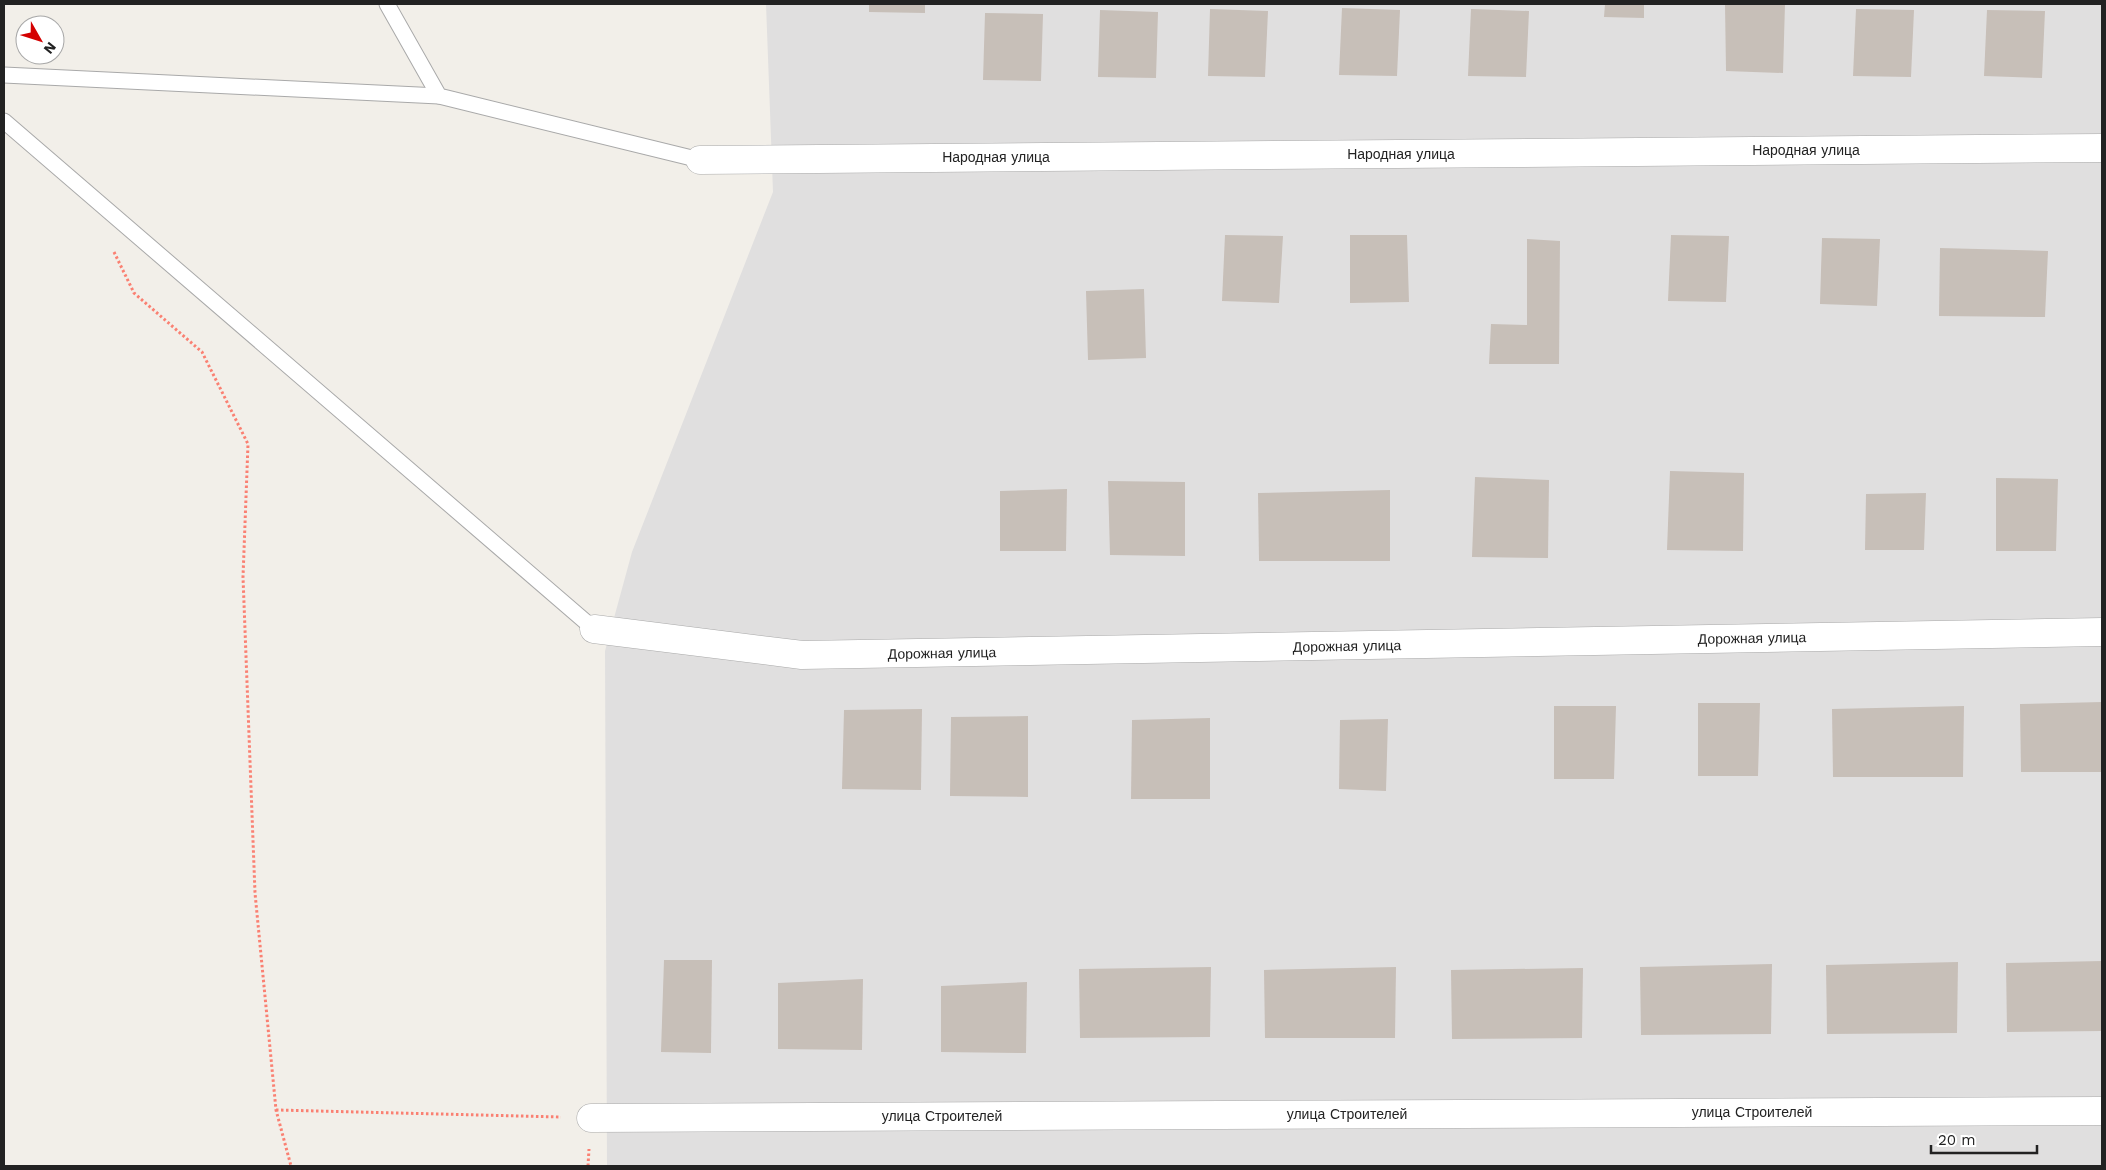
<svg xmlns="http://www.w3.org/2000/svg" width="2106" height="1170" viewBox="0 0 2106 1170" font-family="'Work Sans',sans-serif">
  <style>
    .residential { fill: #e0dfdf }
    .building { fill: #c7bfb8 }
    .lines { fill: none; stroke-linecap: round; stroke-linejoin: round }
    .service-casing { stroke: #a9a9a9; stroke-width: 17 }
    .minor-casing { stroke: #a9a9a9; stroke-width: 29 }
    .path { stroke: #fa8072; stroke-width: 3; stroke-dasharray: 2.5 2.5; stroke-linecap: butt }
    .service { stroke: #fff; stroke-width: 15 }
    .minor { stroke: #fff; stroke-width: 28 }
    .labels { text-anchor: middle; stroke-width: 5; stroke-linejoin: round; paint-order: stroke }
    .street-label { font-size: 14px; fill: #222; stroke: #fff }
  </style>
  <rect width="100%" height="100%" fill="#f2efe9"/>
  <path class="residential" d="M766 4H2102V1166H607L605 651 632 552 773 192Z"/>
  <g class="building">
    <path d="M869 4H925V13L869 12Z"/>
    <path d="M1605 4H1644V18L1604 17Z"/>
    <path d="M1725 4H1785L1783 73 1726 71Z"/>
    <path d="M1342 8 1400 10 1397 76 1339 75Z"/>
    <path d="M1210 9 1268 11 1265 77 1208 76Z"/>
    <path d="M1471 9 1529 11 1526 77 1468 76Z"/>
    <path d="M1856 9 1914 10 1911 77 1853 76Z"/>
    <path d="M1100 10 1158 12 1156 78 1098 77Z"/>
    <path d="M1987 10 2045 11 2042 78 1984 76Z"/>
    <path d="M985 13 1043 14 1041 81 983 80Z"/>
    <path d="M1225 235 1283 236 1279 303 1222 301Z"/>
    <path d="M1350 235H1407L1409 302 1350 303Z"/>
    <path d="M1671 235 1729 236 1726 302 1668 301Z"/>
    <path d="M1822 238 1880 239 1877 306 1820 304Z"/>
    <path d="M1527 239 1560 241 1559 364H1489L1491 324 1527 325Z"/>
    <path d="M1940 248 2048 251 2045 317 1939 316Z"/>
    <path d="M1144 289 1146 358 1088 360 1086 291Z"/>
    <path d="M1670 471 1744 473 1743 551 1667 550Z"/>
    <path d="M1475 477 1549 480 1548 558 1472 557Z"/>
    <path d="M1996 478 2058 479 2056 551H1996Z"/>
    <path d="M1108 481 1185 482V556L1110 555Z"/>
    <path d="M1067 489 1066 551H1000V491Z"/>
    <path d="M1390 490V561H1259L1258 493Z"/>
    <path d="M1926 493 1924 550H1865L1866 494Z"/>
    <path d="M2102 702V772H2021L2020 704Z"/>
    <path d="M1698 703H1760L1758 776H1698Z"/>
    <path d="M1554 706H1616L1614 779H1554Z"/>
    <path d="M1964 706 1963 777H1833L1832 709Z"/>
    <path d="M922 709 921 790 842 789 844 710Z"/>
    <path d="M1028 716V797L950 796 951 717Z"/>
    <path d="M1210 718V799H1131L1132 720Z"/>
    <path d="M1388 719 1386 791 1339 789 1340 720Z"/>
    <path d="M664 960H712L711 1053 661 1052Z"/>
    <path d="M2102 961V1031L2007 1032 2006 963Z"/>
    <path d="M1958 962 1957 1033 1827 1034 1826 965Z"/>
    <path d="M1772 964 1771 1034 1641 1035 1640 967Z"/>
    <path d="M1211 967 1210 1037 1080 1038 1079 969Z"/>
    <path d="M1396 967 1395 1038H1265L1264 970Z"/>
    <path d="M1583 968 1582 1038 1452 1039 1451 970Z"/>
    <path d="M863 979 862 1050 778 1049V983Z"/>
    <path d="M1027 982 1026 1053 941 1052V986Z"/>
  </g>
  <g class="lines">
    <g class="service-casing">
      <g id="service">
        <path d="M387 4 439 96 700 160"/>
        <path d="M4 75 439 96"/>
        <path d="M4 121 594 629"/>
      </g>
    </g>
    <g class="minor-casing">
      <g id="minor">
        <path d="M700 160 2102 148"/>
        <path d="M594 629 802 655 2102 632"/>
        <path d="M591 1118 2102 1111"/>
      </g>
    </g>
    <g class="path">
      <path d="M114 252 134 293 202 352 248 444 243 577 255 893 276 1110 291 1166"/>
      <path d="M276 1110 561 1117"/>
      <path d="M588 1166 589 1149"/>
    </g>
    <use href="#service" class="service"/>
    <use href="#minor" class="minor"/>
  </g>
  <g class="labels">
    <g class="street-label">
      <text x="1806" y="155">Народная улица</text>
      <text x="1401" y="159">Народная улица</text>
      <text x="996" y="162">Народная улица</text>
      <text transform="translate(1752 638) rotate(-1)" y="5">Дорожная улица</text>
      <text transform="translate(1347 646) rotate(-1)" y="5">Дорожная улица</text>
      <text transform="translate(942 653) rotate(-1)" y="5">Дорожная улица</text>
      <text x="1752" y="1117">улица Строителей</text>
      <text x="1347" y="1119">улица Строителей</text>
      <text x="942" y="1121">улица Строителей</text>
    </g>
  </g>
  <rect width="2106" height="1170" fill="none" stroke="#222222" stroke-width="10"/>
  <g transform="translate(40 40) rotate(129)"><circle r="24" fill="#ffffff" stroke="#a7a7a7"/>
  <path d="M0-4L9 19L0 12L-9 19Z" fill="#d40000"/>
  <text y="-8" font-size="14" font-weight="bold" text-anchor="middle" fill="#222222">N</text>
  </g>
  <path d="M1931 1145v8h106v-8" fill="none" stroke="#222222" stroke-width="2.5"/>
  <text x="1938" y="1145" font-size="15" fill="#222222" stroke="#ffffff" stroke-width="4" paint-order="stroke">20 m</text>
</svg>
